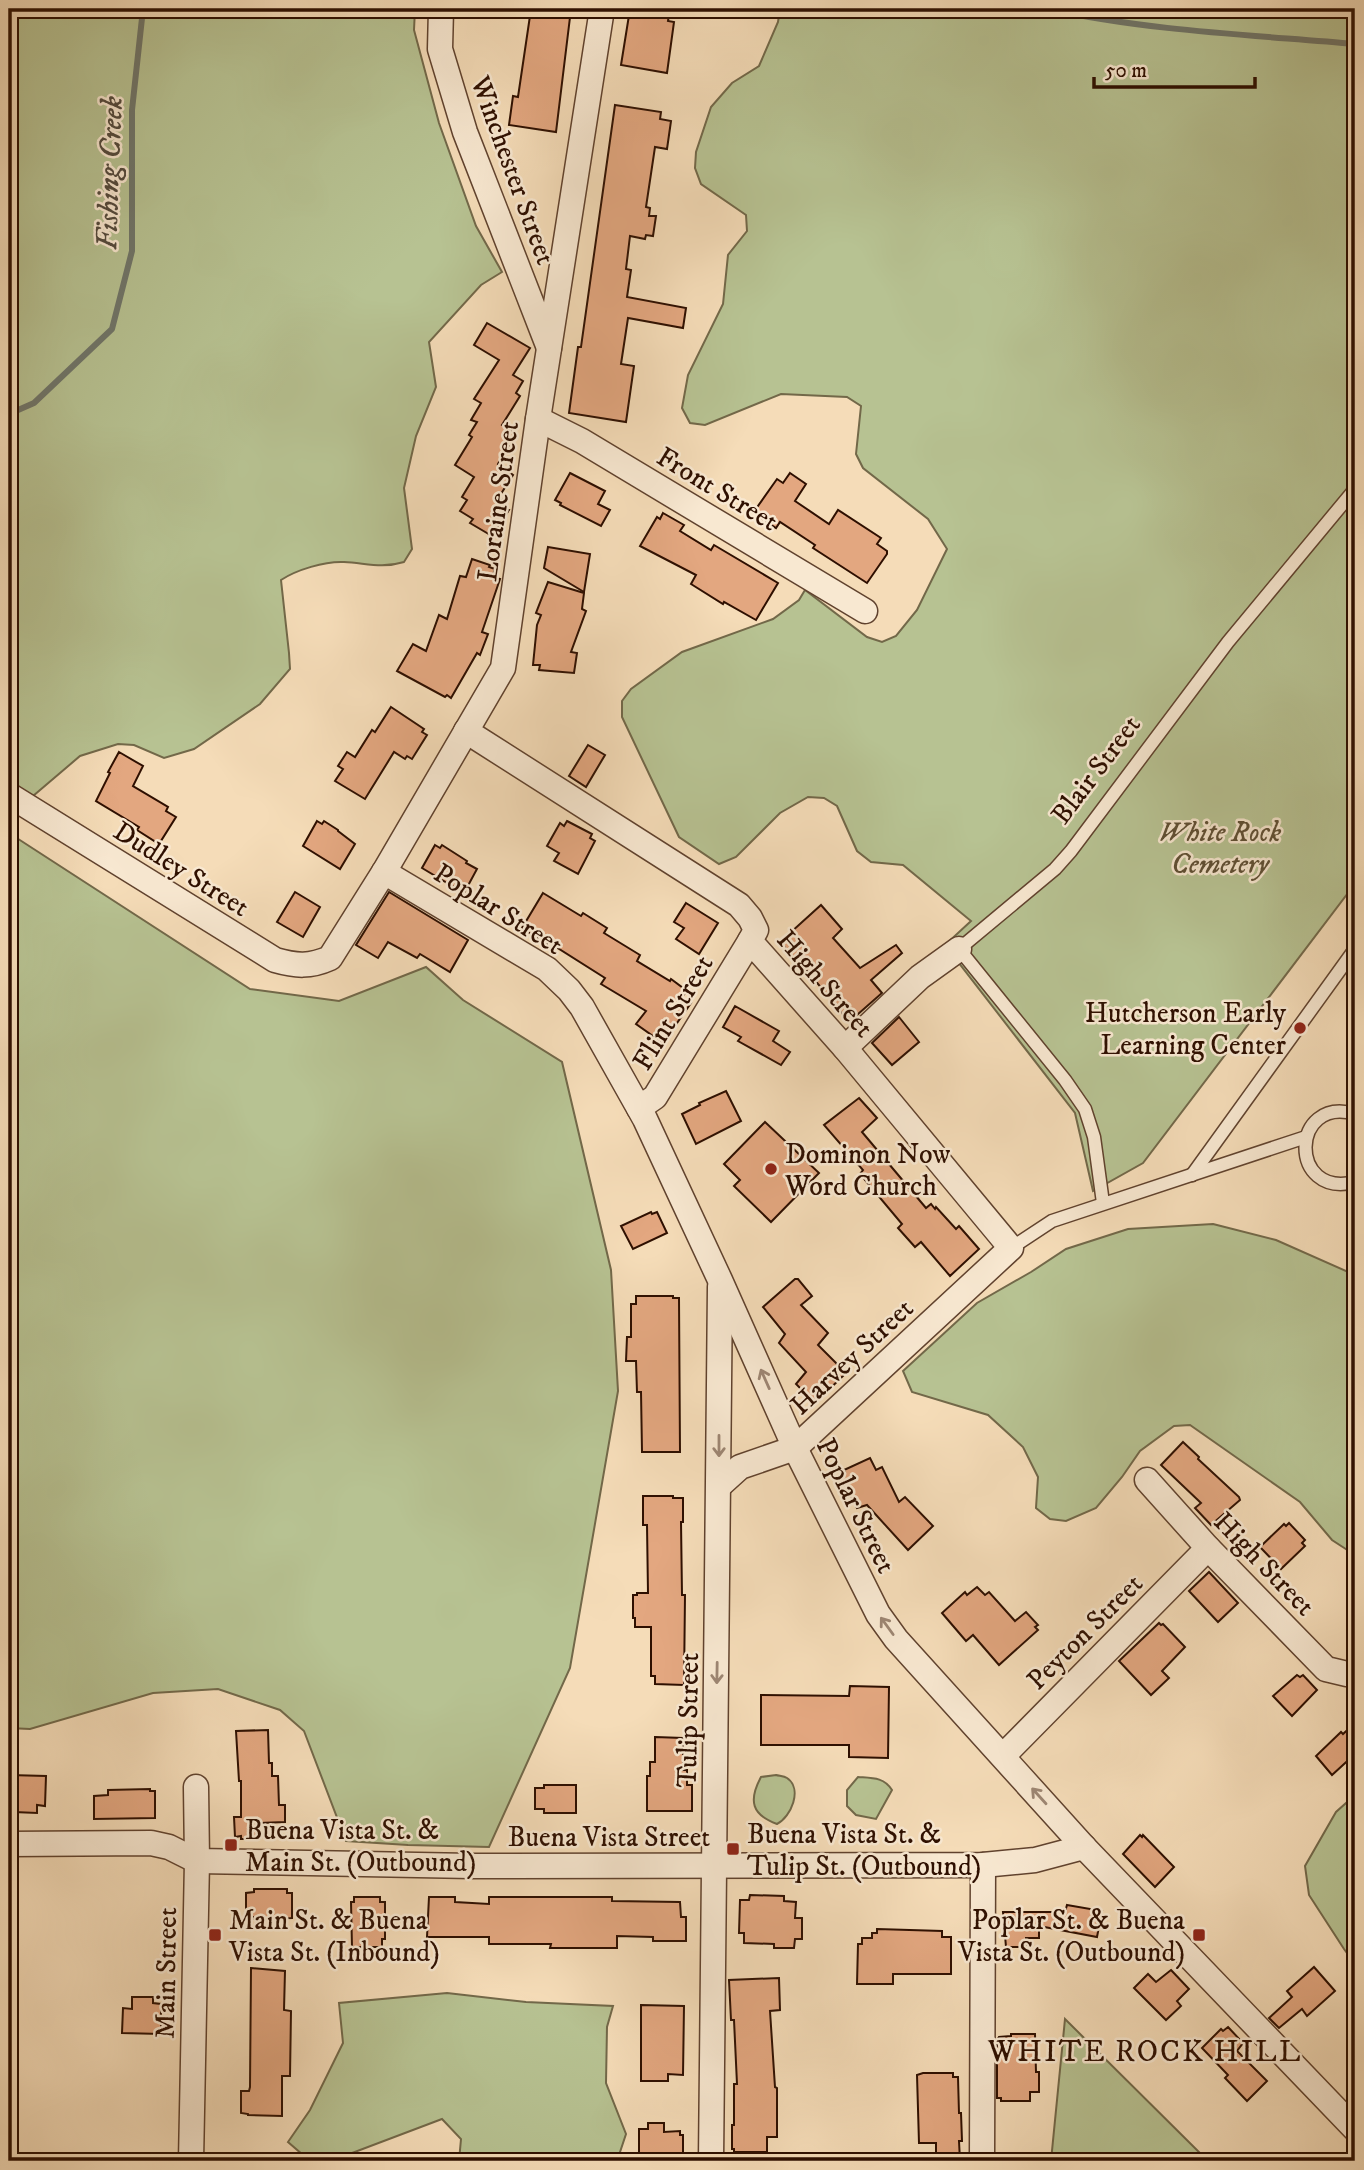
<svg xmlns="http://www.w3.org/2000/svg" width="1364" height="2170" viewBox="0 0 1364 2170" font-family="'IM FELL DW Pica',serif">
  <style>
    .green { fill: #b7c292; stroke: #726849; stroke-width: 2 }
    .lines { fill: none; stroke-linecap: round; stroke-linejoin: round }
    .stream { stroke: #70766a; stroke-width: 6 }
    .building { fill: #e3a780; stroke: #2e0f00; stroke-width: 2 }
    .service-casing { stroke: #60422e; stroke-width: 15 }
    .minor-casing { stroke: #60422e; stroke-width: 27 }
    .service { stroke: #f8e8d1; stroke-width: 12 }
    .minor { stroke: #f8e8d1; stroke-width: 24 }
    .oneway { stroke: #9d8673 }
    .poi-dot { fill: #8f2418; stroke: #f8e8d1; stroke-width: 2.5 }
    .labels { text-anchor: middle; stroke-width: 5; stroke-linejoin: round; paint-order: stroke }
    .street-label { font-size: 28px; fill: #2e0f00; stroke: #f8e8d1 }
    .park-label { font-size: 28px; font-style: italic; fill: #5e4e33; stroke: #f8e8d1 }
    .poi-label { font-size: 28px; fill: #2e0f00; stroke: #f8e8d1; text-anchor: start }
    .water-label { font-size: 30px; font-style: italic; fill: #544b3e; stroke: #f8e8d1 }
    .neighbourhood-label { font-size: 30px; letter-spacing: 2px; fill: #2e0f00; stroke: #f8e8d1 }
  </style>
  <rect width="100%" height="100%" fill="#f5dcb8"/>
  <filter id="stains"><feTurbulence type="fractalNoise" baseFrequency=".00286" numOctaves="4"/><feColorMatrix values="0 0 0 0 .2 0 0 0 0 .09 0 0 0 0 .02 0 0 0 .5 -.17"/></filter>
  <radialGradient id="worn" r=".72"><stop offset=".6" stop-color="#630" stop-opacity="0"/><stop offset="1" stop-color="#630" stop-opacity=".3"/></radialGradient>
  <g class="green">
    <path d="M9 9H415L414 30 439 123 476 226 502 272 481 285 429 342 436 387 416 436 404 488 412 549 404 562C381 569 366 563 344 562 325 561 296 570 281 580L289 653 290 669 260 704 194 749 164 758 134 745 118 744 80 756 33 796 9 781Z"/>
    <path d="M780 9H1355V888L1348 893 1143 1163 1093 1191 1075 1113 945 945 971 921 903 865 871 862 857 851 837 806 824 798 808 797 780 813 736 857 719 864 679 837 622 717V701L631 689 682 652 773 619 799 600 805 590 867 637 882 642 896 636 917 610 947 549 928 519 863 468 856 454 861 406 847 397 781 394 705 425 690 423 682 408 688 375 723 304 728 255 747 231 746 215 701 184 695 168 696 152 711 107 732 83 759 66 778 22Z"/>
    <path d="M9 833 250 989 339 1001 426 967 463 1000 562 1062 611 1270 618 1391 570 1668 489 1847 408 1845 346 1841 304 1731 280 1710 218 1689 153 1693 30 1729 9 1728Z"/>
    <path d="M1213 1224 1276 1240 1355 1275V1555L1332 1540 1300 1502 1190 1425 1174 1426 1140 1451 1122 1477 1096 1508 1066 1521 1050 1519 1036 1508 1038 1477 1023 1447 988 1415 912 1392 903 1371 977 1303 1031 1272 1066 1249 1128 1229Z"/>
    <path d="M776 1775C779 1776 784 1776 787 1778 803 1789 791 1817 777 1824 752 1815 748 1801 761 1777Z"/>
    <path d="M858 1777C872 1778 884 1777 892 1790L876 1819 856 1815 847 1806V1790Z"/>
    <path d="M1355 1795V1964L1344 1949 1309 1895 1305 1866 1336 1812Z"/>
    <path d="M447 1993 526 2002 613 2006 607 2027 606 2083 626 2134 617 2161H459L461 2139 442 2119 331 2161H310L288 2142 310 2110 343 2043 339 2003Z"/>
    <path d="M1065 2019 1208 2161H1051Z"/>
  </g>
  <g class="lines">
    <g class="stream">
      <path d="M1048 9C1149 31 1253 35 1355 44"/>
      <path d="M9 414 34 403 112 329 132 251V110L143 9"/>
    </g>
  </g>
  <g class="building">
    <path d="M531 9H571L556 132 509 125 513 96 518 97Z"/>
    <path d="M630 9H670L668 21 674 22 667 73 621 65Z"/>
    <path d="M615 105 661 112 660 119 671 121 667 149 655 147 646 207 650 208 649 216H656L653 236 646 235 645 239 630 236 626 269 631 270 627 297 686 308 683 328 628 318 621 364 634 366 626 422 569 413 578 347H581Z"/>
    <path d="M487 323 530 348 513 375 523 381 516 393 520 396 502 425 516 433 498 464 513 475 499 497 505 501 503 507 509 510 492 536 470 523 473 519 460 511 467 500 462 497 474 477 455 465 472 437 469 435 477 422 471 420 481 403 474 399 499 360 474 345Z"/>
    <path d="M570 473 605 491 598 504 610 510 601 526 560 505 561 503 555 500Z"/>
    <path d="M790 473 806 484 795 501 829 524 838 510 881 538 877 544 887 551V554L867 583 813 548 815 545 780 522 776 528 753 513 777 479 783 483Z"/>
    <path d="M663 513 684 525 680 531 711 550 714 545 778 583 756 620 724 602 723 604 691 584 696 575 640 546 657 517 660 519Z"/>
    <path d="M548 547 590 554 584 592 544 568Z"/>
    <path d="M472 559 490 565 489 567 495 569 492 577 500 579 482 632 488 634 480 655 477 653 451 698 447 695 445 697 397 671 413 644 426 651 439 615 447 619 460 576 466 577Z"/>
    <path d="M548 582 584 593 582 609 586 611 571 652 577 653 574 673 539 670 540 665H533L537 625 541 615 536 613Z"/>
    <path d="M391 707 424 729 422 732 427 735 412 759 407 756 405 759 394 752 365 799 335 781 343 769 338 766 347 752 355 757 372 730 375 732Z"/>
    <path d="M588 745 605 755 586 787 569 776Z"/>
    <path d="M119 752 143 766 133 786 168 807 166 811 176 817 159 844 137 830 139 827 96 801 110 773 108 772Z"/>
    <path d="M317 821 322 824 324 821 338 830V831L355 844 340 869 303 846Z"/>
    <path d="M567 821 592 834 590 838 595 841 578 874 554 861 559 853 547 846 560 823 564 826Z"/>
    <path d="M435 845 440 848 442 845 467 861 466 863 477 869 464 893 422 868Z"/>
    <path d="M295 892 320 907 303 937 277 922Z"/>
    <path d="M389 892 468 940 450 972 420 954 417 958 388 942 378 958 356 945Z"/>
    <path d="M543 893 581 916 583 913 607 928 604 933 640 955 637 961 670 981 671 979 687 991 682 997 691 1003 663 1043 636 1024 646 1011 601 984 605 978 548 942 547 944 522 928Z"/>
    <path d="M686 903 718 923 699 954 676 939 684 928 674 922Z"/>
    <path d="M821 905 842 929 833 938 860 968 896 945 902 953 871 980 882 993 849 1022 801 963 799 964 780 942Z"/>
    <path d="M735 1006 779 1031 773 1041 790 1052 781 1065 738 1041 741 1037 723 1027Z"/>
    <path d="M899 1017 919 1042 892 1065 872 1043Z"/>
    <path d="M726 1091 741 1121 696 1144 682 1114 700 1105 699 1103Z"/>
    <path d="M859 1098 877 1118 862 1132 926 1208 931 1204 935 1209 936 1207 956 1229 959 1226 979 1249 950 1276 921 1242 915 1247 898 1228 902 1224 860 1174 863 1170 824 1125Z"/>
    <path d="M765 1122 819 1173 771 1222 734 1186 740 1180 724 1164Z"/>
    <path d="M651 1212 652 1214 657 1212 667 1233 633 1249 621 1226Z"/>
    <path d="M795 1279H798L812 1296 801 1305 828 1333 818 1345 846 1373 815 1403 796 1384 806 1372 779 1343 785 1334 763 1307Z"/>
    <path d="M636 1296H673V1298H679L680 1452H642L641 1392H637L636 1361H626L627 1337H631V1304H636Z"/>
    <path d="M1183 1442 1199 1457 1198 1459 1239 1497 1240 1500 1211 1525 1195 1508 1201 1503 1161 1465Z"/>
    <path d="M870 1458 876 1470 882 1467 899 1502 905 1497 933 1526 908 1550 867 1505 857 1508 840 1475 845 1472 844 1470Z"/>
    <path d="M643 1496H673V1498H683V1522H681L682 1595H685L684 1685 655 1684V1676H651V1627H635V1618H633V1595H637V1593H648L647 1525H643Z"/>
    <path d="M1289 1523 1305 1540 1302 1543 1305 1546 1281 1569 1260 1547 1284 1524 1286 1526Z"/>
    <path d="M1209 1572 1238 1603 1218 1622 1189 1591Z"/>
    <path d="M977 1587 985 1595 989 1592 1015 1621 1026 1612 1038 1625 1035 1627 1038 1630 999 1665 973 1635 966 1641 942 1613 965 1592 967 1595Z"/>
    <path d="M1159 1623 1161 1625 1163 1624 1185 1647 1162 1671 1169 1678 1151 1695 1119 1661Z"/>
    <path d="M1297 1675 1300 1677 1303 1675 1317 1690 1292 1716 1273 1696Z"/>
    <path d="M850 1686 889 1687 888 1758 849 1757V1745H761V1695L849 1696Z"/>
    <path d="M1355 1723V1754L1332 1775 1316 1756 1341 1732 1343 1734Z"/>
    <path d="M268 1730 269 1763H272V1776H278L279 1805H285V1822L260 1823V1839H241V1836L235 1837 234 1817H241V1781H239L236 1731Z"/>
    <path d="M655 1737 683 1738V1770H687V1785H692V1811H647V1776H650V1762H655Z"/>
    <path d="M9 1775 46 1776 45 1806 37 1805V1813L14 1812V1806L9 1805Z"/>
    <path d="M544 1785H576V1813H544V1809H535V1788H544Z"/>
    <path d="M150 1789V1791H155V1818L94 1819V1796L108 1795V1790Z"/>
    <path d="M1140 1835 1142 1837 1143 1835 1174 1867 1155 1887 1123 1854Z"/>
    <path d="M254 1889H287V1893H292V1918L253 1919V1917H246V1893L254 1892Z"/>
    <path d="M750 1895 784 1896V1901L796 1902 795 1918H802V1939H795L794 1948H774V1944L744 1943V1933H739L740 1900H749Z"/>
    <path d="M354 1897H380V1902H385V1939H382V1947H352L351 1902H354Z"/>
    <path d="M429 1897H455V1902L489 1904V1897H612V1901L680 1902 681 1917H686V1941H653V1937L617 1936V1948H550L551 1944H489V1937H427Z"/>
    <path d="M1067 1905 1102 1911 1097 1937 1039 1926V1938H1026V1947H1006L1003 1912H1065Z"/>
    <path d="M877 1929 942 1931V1937H951V1974H893V1984H857L858 1944H862V1938H872V1933H877Z"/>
    <path d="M1314 1967 1335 1991 1307 2016 1302 2009 1279 2028 1269 2018 1292 1997 1287 1991Z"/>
    <path d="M251 1968 285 1971 284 2010 291 2011 290 2076H282V2116L248 2115V2114L241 2113V2091H249L250 2087Z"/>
    <path d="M1171 1970 1189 1989 1177 2001 1181 2006 1166 2020 1134 1988 1148 1974 1156 1982Z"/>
    <path d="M779 1978 780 2010 770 2011 775 2087 777 2088V2137H767V2152H734V2149H732V2125H734V2084H737L734 2020H731L729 1980Z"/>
    <path d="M132 1997H153V2003L161 2004V2034L122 2033 123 2008 132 2009Z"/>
    <path d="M641 2005 684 2006 683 2075 668 2074V2081H641Z"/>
    <path d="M1228 2027 1243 2043 1237 2051 1267 2081 1247 2101 1225 2078 1228 2075 1202 2048 1221 2029 1223 2031Z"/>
    <path d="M1011 2034H1035L1036 2072H1039V2092H1030V2101H1001V2098H997V2040L999 2037 1011 2036Z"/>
    <path d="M923 2073H953V2077H958L959 2113H961L962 2141H959L960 2161H936V2143H919L917 2075Z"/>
    <path d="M648 2123H664V2132L680 2131V2135H683V2161H639V2129H648Z"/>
  </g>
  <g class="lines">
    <g class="service-casing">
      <g id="service">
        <path d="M1355 1114C1290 1095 1288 1199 1355 1182"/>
        <path d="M1192 1175 1355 949"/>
        <path d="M1103 1203 1094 1137 1085 1109 1065 1080 959 949 1055 869 1071 851 1228 642 1355 489"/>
        <path d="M1011 1248 1052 1221 1306 1137"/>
      </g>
    </g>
    <g class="minor-casing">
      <g id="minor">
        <path d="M441 9 440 49 465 132 549 348"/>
        <path d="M538 419 582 441 865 611"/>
        <path d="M466 731 739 905 750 918 756 930 750 941 845 1048 1011 1248 795 1448 740 1467 719 1486"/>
        <path d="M9 795 275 960C296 966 310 967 330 958L384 872 503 668 538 419 602 9"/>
        <path d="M384 872 547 969 569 990 582 1007 645 1119 720 1280 795 1448 878 1614 896 1639 1084 1847 1355 2129"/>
        <path d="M845 1048 920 977 959 949"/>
        <path d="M639 1108 655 1097 750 941"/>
        <path d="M1147 1480 1208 1548 1326 1669 1347 1674 1355 1671"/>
        <path d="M1003 1756 1208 1548"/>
        <path d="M9 1844 151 1843 169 1847 197 1861 472 1866 983 1865 1035 1860 1084 1847"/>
        <path d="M191 2161 197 1861 196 1787"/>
        <path d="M711 2161 720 1287"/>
        <path d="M982 2161 983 1865"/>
      </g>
    </g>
    <use href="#service" class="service"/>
    <use href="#minor" class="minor"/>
  </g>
  <defs><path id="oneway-shaft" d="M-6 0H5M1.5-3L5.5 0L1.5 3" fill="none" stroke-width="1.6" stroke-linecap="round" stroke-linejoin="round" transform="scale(1.75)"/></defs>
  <g class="oneway">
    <use href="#oneway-shaft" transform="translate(765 1379) rotate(-114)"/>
    <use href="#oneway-shaft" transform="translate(719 1446) rotate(90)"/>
    <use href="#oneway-shaft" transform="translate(887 1626) rotate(-126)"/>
    <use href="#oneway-shaft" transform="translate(717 1673) rotate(91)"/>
    <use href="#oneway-shaft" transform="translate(1039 1796) rotate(-132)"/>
  </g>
  <g class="poi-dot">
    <circle cx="1300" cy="1028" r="7"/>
    <circle cx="771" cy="1169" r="7"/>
    <rect x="224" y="1838" width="14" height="14" rx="3.5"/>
    <rect x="726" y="1842" width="14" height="14" rx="3.5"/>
    <rect x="208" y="1928" width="14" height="14" rx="3.5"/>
    <rect x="1192" y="1928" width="14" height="14" rx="3.5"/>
  </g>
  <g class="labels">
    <g class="street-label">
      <text transform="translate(514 170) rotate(70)" y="10">Winchester Street</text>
      <text transform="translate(718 488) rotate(31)" y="10">Front Street</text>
      <text transform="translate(497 501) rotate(-82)" y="10">Loraine Street</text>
      <text transform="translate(1095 769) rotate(-53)" y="10">Blair Street</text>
      <text transform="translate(182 868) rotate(32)" y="10">Dudley Street</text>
      <text transform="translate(499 908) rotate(32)" y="10">Poplar Street</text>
      <text transform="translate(826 983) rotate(49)" y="10">High Street</text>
      <text transform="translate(672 1012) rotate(-59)" y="10">Flint Street</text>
      <text transform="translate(851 1356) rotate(-43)" y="10">Harvey Street</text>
      <text transform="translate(857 1505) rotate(64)" y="10">Poplar Street</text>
      <text transform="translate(1265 1563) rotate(46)" y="10">High Street</text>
      <text transform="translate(1084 1631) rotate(-45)" y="10">Peyton Street</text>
      <text transform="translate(687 1720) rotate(-89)" y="10">Tulip Street</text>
      <text x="609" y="1846">Buena Vista Street</text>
      <text transform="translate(165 1973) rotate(-89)" y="10">Main Street</text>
    </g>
    <g class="park-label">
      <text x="1220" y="841">White Rock<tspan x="1220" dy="32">Cemetery</tspan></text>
    </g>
    <g class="poi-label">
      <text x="1286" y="1022" text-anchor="end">Hutcherson Early<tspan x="1286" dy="32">Learning Center</tspan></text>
      <text x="785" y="1163">Dominon Now<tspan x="785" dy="32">Word Church</tspan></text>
      <text x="245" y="1839">Buena Vista St. &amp;<tspan x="245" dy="32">Main St. (Outbound)</tspan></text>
      <text x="747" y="1843">Buena Vista St. &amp;<tspan x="747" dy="32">Tulip St. (Outbound)</tspan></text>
      <text x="229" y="1929">Main St. &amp; Buena<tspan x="229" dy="32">Vista St. (Inbound)</tspan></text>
      <text x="1185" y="1929" text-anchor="end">Poplar St. &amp; Buena<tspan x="1185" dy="32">Vista St. (Outbound)</tspan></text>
    </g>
    <g class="water-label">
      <text transform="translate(109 173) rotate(-88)" y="10">Fishing Creek</text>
    </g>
    <g class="neighbourhood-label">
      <text x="1145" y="2061">WHITE ROCK HILL</text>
    </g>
  </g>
  <rect width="1364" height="2170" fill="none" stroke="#f5dcb8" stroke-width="35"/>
  <rect x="10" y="10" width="1343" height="2149" fill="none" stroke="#2e0f00" stroke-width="3.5"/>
  <rect x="18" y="18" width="1329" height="2135" fill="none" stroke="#2e0f00" stroke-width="2"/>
  <path d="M1094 77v10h161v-10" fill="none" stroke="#2e0f00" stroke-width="3.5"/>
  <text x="1105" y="77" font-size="21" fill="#2e0f00" stroke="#f8e8d1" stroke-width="5" paint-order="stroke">50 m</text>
  <rect width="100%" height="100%" filter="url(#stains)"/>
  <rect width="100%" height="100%" fill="url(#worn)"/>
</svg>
